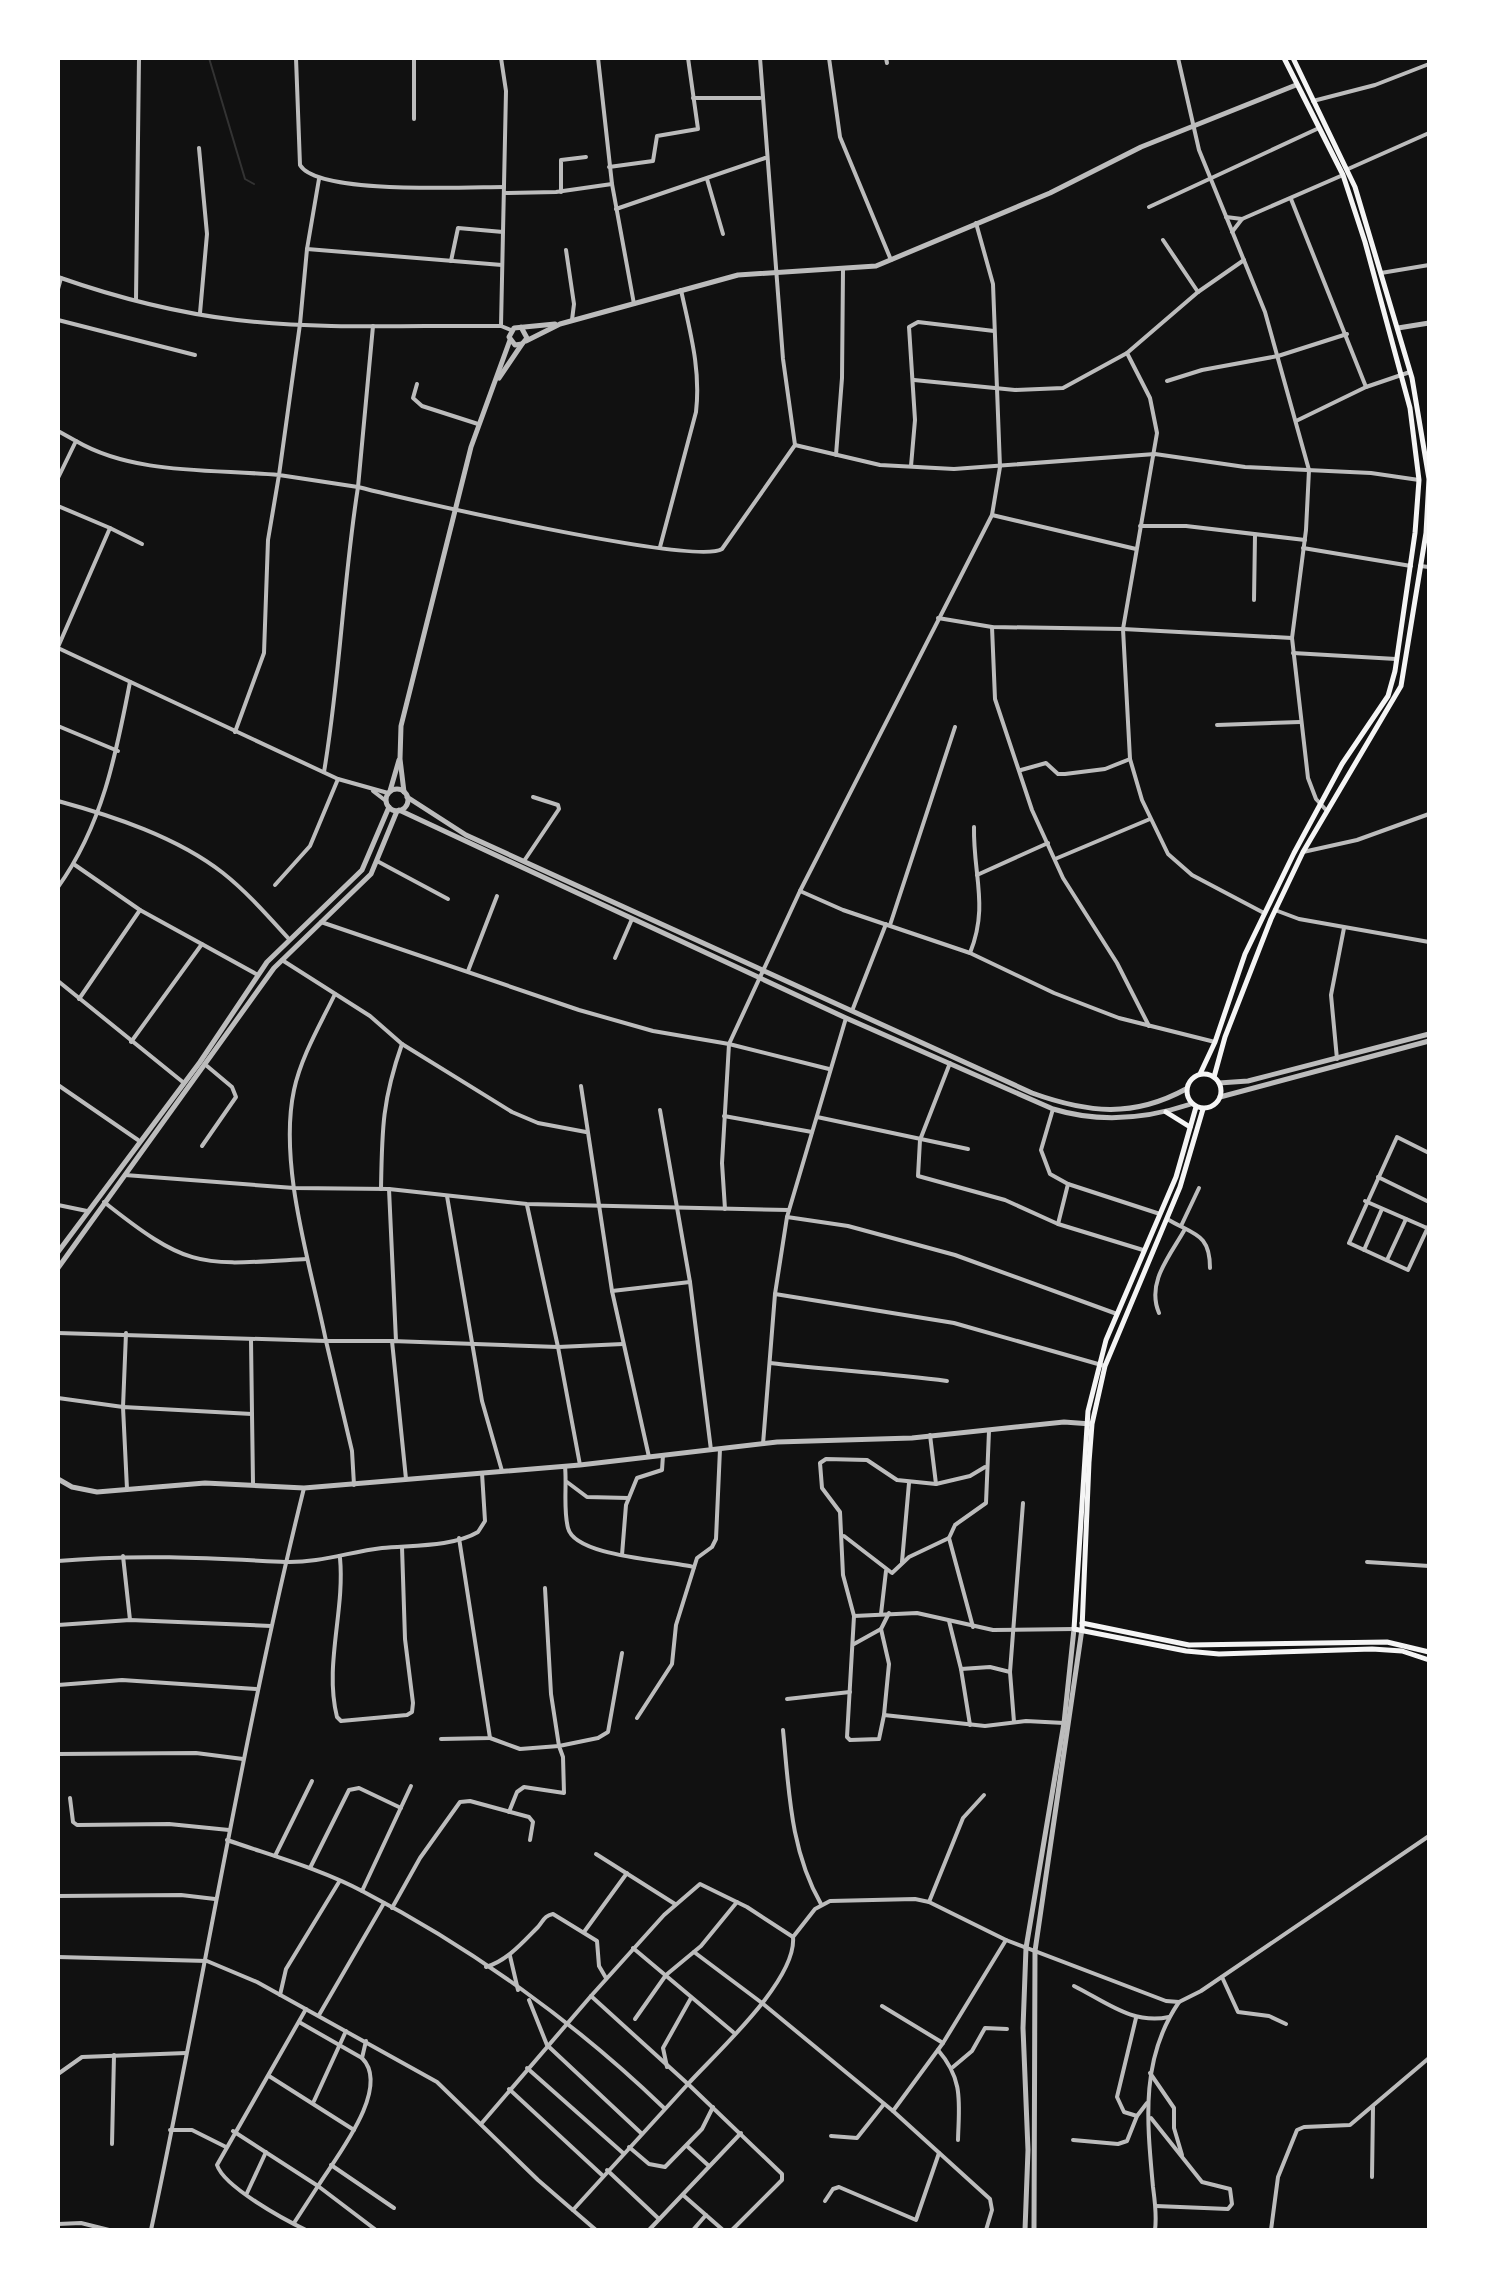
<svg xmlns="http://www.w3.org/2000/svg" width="1487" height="2288" viewBox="0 0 1487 2288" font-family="'Titillium Web',sans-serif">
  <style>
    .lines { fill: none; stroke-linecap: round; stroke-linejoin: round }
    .stream { stroke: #333; stroke-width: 2 }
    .minor { stroke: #bcbcbc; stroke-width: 4 }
    .tertiary { stroke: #bcbcbc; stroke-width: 5 }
    .secondary { stroke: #f5f5f5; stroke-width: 5 }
  </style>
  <rect width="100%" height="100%" fill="#111"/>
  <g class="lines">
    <path class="stream" d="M209 58 245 179 254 184"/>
    <g class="minor">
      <path d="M296 58 300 165C317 195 468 187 504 187"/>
      <path d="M598 58 612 184 634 304"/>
      <path d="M829 58 840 137 891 260"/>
      <path d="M886 58 887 63"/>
      <path d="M1178 58 1199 150 1265 312 1309 470 1306 530 1292 638 1308 778 1316 799 1327 811"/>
      <path d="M693 98H760"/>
      <path d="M1313 101 1375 85 1429 64"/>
      <path d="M414 119V58"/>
      <path d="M199 148 207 234 200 313"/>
      <path d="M609 167 653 161 657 136 698 129 688 58"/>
      <path d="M1348 169 1429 133"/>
      <path d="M319 179 307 249 502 265"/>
      <path d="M707 179 723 234"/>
      <path d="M561 192V160L586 157"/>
      <path d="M504 193 556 192 612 184"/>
      <path d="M1291 199 1366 387"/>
      <path d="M1149 207 1319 128"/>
      <path d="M616 209 765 158"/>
      <path d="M1226 217 1242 219 1343 175"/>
      <path d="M1232 232 1242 219"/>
      <path d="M1163 240 1198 292"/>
      <path d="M307 249 300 324 279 475 358 487C343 582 340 678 324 772"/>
      <path d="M566 250 574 304 572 320"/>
      <path d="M451 261 458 228 503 232"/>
      <path d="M1381 273 1429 265"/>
      <path d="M58 277C115 297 177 313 237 320 325 330 413 325 501 326L511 330"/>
      <path d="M58 289 61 278"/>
      <path d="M136 300 139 58"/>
      <path d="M58 320 195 355"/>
      <path d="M373 326 358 487C405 499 695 566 722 549L795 445 783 359 760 58"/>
      <path d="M501 326 506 91 501 58"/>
      <path d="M1127 353 1150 398 1157 433 1123 629 1130 759 1142 800 1168 854 1192 875 1264 913"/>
      <path d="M914 380 1015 390 1063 388 1127 353 1198 292 1244 260"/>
      <path d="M1167 381 1202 370 1278 356 1347 334"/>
      <path d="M417 384 413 398 422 406 478 424"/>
      <path d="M1296 421 1366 387 1410 372"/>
      <path d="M58 431 76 441 58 478"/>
      <path d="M76 441C134 475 213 469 279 475L268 540 264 653 235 732"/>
      <path d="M795 445 880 465 954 469 1155 454 1245 467 1371 473 1419 480"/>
      <path d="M836 455 842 378 843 270"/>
      <path d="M911 466 915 420 909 327 918 322 994 331"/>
      <path d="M58 506 110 528 58 647"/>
      <path d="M992 515 1136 549"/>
      <path d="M1140 526H1186L1305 540"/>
      <path d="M110 528 142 544"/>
      <path d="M660 547 696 412C701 369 690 332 681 290"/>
      <path d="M1303 548 1411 566"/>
      <path d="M1420 566 1429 567"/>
      <path d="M1254 600 1255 535"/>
      <path d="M938 618 992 627 1123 629 1292 638"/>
      <path d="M992 627 995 699 1032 810 1063 878 1117 963 1149 1026"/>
      <path d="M58 648 338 779 388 793"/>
      <path d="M1293 653 1396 659"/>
      <path d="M1217 725 1300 722"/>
      <path d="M58 726 118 751"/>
      <path d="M1021 770 1046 763 1058 774H1065L1105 769 1130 759"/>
      <path d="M373 791 386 801"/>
      <path d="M58 801C113 816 177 837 223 873 247 892 268 916 289 939"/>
      <path d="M1303 852 1357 840 1429 814"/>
      <path d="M1055 859 1150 819"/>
      <path d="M377 861 448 899"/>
      <path d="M524 861 559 809 558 805 533 797"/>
      <path d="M75 865 140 910 258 975"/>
      <path d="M977 875 1048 843"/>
      <path d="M275 885 310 846 338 779"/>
      <path d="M58 887C102 826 116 755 130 682"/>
      <path d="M800 891 843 910 970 953 1054 993 1119 1018 1215 1042"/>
      <path d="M1275 910 1299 919 1429 942"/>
      <path d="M321 922 579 1010 653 1031 729 1044 722 1163 725 1209"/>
      <path d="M890 925 955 727"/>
      <path d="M970 953C989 906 973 875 974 827"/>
      <path d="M615 958 632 919"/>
      <path d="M282 960 370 1016 402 1044 512 1112 538 1123 586 1132"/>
      <path d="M468 971 497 896"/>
      <path d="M58 981 184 1083"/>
      <path d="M335 994C320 1025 301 1057 294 1090 278 1165 311 1267 326 1341H392"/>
      <path d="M79 999 140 910"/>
      <path d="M852 1011 886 924"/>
      <path d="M131 1042 202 944"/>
      <path d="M1337 1059 1331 995 1344 928"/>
      <path d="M950 1063 920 1140 918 1176 1005 1200 1058 1224 1143 1250"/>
      <path d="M829 1069 729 1044 800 891 992 515 1000 467 993 284 976 223"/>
      <path d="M58 1085 138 1140"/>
      <path d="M581 1086 612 1291 649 1457"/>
      <path d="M1053 1109 1041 1150 1050 1174 1068 1184 1160 1214"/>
      <path d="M724 1116 812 1132"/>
      <path d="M817 1117 968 1149"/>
      <path d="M202 1146 236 1097 232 1087 207 1066"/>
      <path d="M1429 1153 1397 1137 1349 1243 1408 1270 1429 1225"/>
      <path d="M125 1175 294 1188 389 1189 527 1204 789 1210"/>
      <path d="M1378 1177 1429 1202"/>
      <path d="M381 1189C382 1130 382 1101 402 1044"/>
      <path d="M389 1189 396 1341"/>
      <path d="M447 1196 482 1401 502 1471"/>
      <path d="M1365 1201 1427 1228"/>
      <path d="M104 1202C191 1271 200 1265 307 1259"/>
      <path d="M58 1205 87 1211"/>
      <path d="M787 1217 848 1226 955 1255 1117 1314"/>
      <path d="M1167 1219C1194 1235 1210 1233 1210 1268"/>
      <path d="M1058 1224 1068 1184"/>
      <path d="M1181 1226 1199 1188"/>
      <path d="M1364 1250 1382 1209"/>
      <path d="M1387 1260 1406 1219"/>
      <path d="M690 1282 711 1450"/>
      <path d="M612 1291 690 1282 660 1110"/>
      <path d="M775 1294 954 1323 1105 1366"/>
      <path d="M1159 1313C1146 1282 1170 1256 1185 1229"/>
      <path d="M58 1333 326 1341 352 1451 354 1485"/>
      <path d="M770 1363C829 1370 888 1373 947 1381"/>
      <path d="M58 1398 123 1407 126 1333"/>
      <path d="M252 1414 253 1483"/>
      <path d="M930 1435 936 1484 970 1476 985 1467"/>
      <path d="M763 1444 775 1294 787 1217 846 1018"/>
      <path d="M580 1465 558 1347 623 1344"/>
      <path d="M565 1466C567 1486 563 1509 568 1528 575 1557 667 1560 694 1567"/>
      <path d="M406 1479 392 1341 558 1347 527 1205"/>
      <path d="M567 1482 587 1497 628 1498"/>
      <path d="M936 1484 897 1480 867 1460 826 1459 820 1463 822 1488 840 1512 843 1575 854 1616 917 1613 993 1630 1074 1629"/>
      <path d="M127 1489 123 1407 252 1414 251 1340"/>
      <path d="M844 1536 892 1573 909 1557 949 1538"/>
      <path d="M622 1555 626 1505 637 1478 662 1470 663 1455"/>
      <path d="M123 1556 130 1620"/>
      <path d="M340 1558C345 1611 324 1665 337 1717L341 1721 407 1715 412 1712 413 1703 405 1639 402 1547"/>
      <path d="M58 1561C135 1554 208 1558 285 1562 319 1563 349 1552 382 1548 411 1545 453 1547 478 1532L485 1521 482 1473"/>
      <path d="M902 1562 909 1483"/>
      <path d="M1367 1562 1429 1566"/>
      <path d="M881 1614 886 1571"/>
      <path d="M854 1616 847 1737 850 1740 879 1739 884 1715 985 1726 1026 1721 1064 1723"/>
      <path d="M949 1621 961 1669 990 1667 1010 1672 1014 1722"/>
      <path d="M58 1625 130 1620 271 1626"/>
      <path d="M973 1627 949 1538 955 1525 986 1503 989 1431"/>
      <path d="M881 1629 889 1664 884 1715"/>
      <path d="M854 1644 881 1629 889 1613"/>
      <path d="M961 1669 970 1725"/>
      <path d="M1010 1672 1023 1503"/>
      <path d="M58 1685 122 1680 256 1689"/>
      <path d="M787 1699 850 1692"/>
      <path d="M637 1718 672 1664 676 1625 697 1558 712 1547 716 1539 720 1449"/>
      <path d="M783 1730C789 1790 790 1850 821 1904"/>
      <path d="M490 1738 520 1749 559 1746 551 1694 545 1588"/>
      <path d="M441 1739 490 1738 459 1538"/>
      <path d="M58 1754 196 1753 243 1759"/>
      <path d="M70 1798 73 1822 77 1825 169 1824 229 1830"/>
      <path d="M509 1812 517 1792 524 1787 564 1793 563 1757 559 1746 598 1738 608 1732 622 1653"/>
      <path d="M227 1840C273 1856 321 1869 364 1892 472 1948 577 2024 664 2108"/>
      <path d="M596 1854 675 1904"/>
      <path d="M275 1856 312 1781"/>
      <path d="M310 1868 349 1790 359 1788 401 1808"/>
      <path d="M362 1891 411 1786"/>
      <path d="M58 1896 181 1895 215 1899"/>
      <path d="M929 1902 963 1818 984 1795"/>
      <path d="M392 1908 420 1858 460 1802 470 1801 529 1817 533 1822 530 1840"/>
      <path d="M584 1932 627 1873"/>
      <path d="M633 1948 733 2032"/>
      <path d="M694 1952 762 2003 893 2111 943 2043 1006 1940"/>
      <path d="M510 1956 518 1990"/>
      <path d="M58 1957 207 1961 257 1982 437 2082 538 2180 596 2230"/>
      <path d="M486 1967C508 1960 522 1943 538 1927 544 1920 544 1916 553 1914L597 1941 599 1966 606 1978"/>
      <path d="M1222 1977 1238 2012 1269 2016 1286 2024"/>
      <path d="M1074 1986C1106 2002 1133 2025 1169 2017"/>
      <path d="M280 1995 286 1969 339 1882"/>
      <path d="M591 1996 664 1915 700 1884 747 1907 793 1937 815 1909 830 1901 915 1899 929 1902 1006 1940 1166 2001 1179 2002 1201 1991 1429 1836"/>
      <path d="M529 2000 547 2045 641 2133"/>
      <path d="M882 2006 943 2043"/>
      <path d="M306 2009 217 2165C224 2187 285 2220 306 2230"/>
      <path d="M319 2015 384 1903"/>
      <path d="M1136 2018 1117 2097 1124 2112 1137 2116"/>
      <path d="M635 2019 666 1975 701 1946 737 1902"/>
      <path d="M299 2022 362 2058"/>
      <path d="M366 2041 362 2058C392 2088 336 2157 318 2186L376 2230"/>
      <path d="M938 2050C964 2080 959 2103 958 2140"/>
      <path d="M667 2067 663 2048 691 1998"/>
      <path d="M953 2067 972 2051 985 2028 1007 2029"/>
      <path d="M527 2068 623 2153"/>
      <path d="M1150 2073 1174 2108V2128L1182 2155"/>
      <path d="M58 2074 82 2057 186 2053"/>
      <path d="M269 2076 354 2130"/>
      <path d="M509 2089 602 2175"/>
      <path d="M314 2101 346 2031"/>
      <path d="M893 2111 990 2199 992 2210 986 2230"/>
      <path d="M1151 2118 1202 2182 1230 2189 1232 2204 1228 2209 1156 2206"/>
      <path d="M481 2124 591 1996 688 2084 573 2210"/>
      <path d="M170 2130H192L226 2147"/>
      <path d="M233 2131 318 2186 294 2223"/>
      <path d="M831 2136 857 2138 884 2104"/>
      <path d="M1073 2140 1118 2144 1127 2141 1137 2116 1147 2103"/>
      <path d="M112 2144 114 2055"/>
      <path d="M687 2146 709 2166"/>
      <path d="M629 2147 649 2164 665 2167 702 2129 713 2107"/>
      <path d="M331 2165 394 2208"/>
      <path d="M607 2170 659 2219"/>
      <path d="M1372 2177 1373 2107"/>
      <path d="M247 2193 266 2152"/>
      <path d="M683 2195 723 2230"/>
      <path d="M825 2201 833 2189 839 2187 916 2220 939 2153"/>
      <path d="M58 2224 81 2223 109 2230"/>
      <path d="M151 2230C204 1983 243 1733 304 1488"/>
      <path d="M649 2230 741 2133"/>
      <path d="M693 2230 706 2215"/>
      <path d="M732 2230 782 2180V2174L688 2084C717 2052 797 1980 793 1937"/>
      <path d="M1155 2230C1157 2215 1155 2202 1153 2187 1147 2121 1140 2059 1179 2002"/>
      <path d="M1271 2230 1278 2177 1297 2130 1304 2127 1350 2125 1429 2058"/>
    </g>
    <g class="tertiary">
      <path d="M521 327 527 338 522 344 515 345 509 337 514 328 555 324"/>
      <path d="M1398 328 1429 323"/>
      <path d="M526 341 560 324 738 275 876 266 1050 193 1141 147 1296 85"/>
      <path d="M499 378 522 344"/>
      <circle cx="397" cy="800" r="11"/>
      <path d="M390 791 399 760"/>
      <path d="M404 792 400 759 401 726 471 447 510 340"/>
      <path d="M407 797 466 835 1032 1093C1088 1113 1133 1118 1186 1089"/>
      <path d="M399 810 846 1018 1053 1109C1099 1123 1146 1119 1191 1104"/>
      <path d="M1219 1083 1248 1081 1429 1034"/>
      <path d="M1220 1097 1429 1041"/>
      <path d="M58 1252 200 1062 267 962 362 870 389 807"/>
      <path d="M58 1268 274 968 371 874 397 811"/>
      <path d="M58 1479 72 1487 97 1492 205 1483 304 1488 580 1465 777 1442 912 1438 1064 1422 1091 1424"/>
      <path d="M1025 2230 1028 2150 1023 2028 1026 1948 1064 1723 1074 1629"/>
      <path d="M1034 2230 1035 1951 1082 1629"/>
    </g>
    <g class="secondary">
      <circle cx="1204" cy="1091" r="17"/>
      <path d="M1200 1074 1215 1042 1245 954 1294 853 1342 764 1388 696 1395 671 1415 533 1419 480 1410 408 1365 242 1343 175 1284 58"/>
      <path d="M1214 1077 1225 1037 1271 919 1303 852 1401 686 1426 533 1429 479 1412 378 1355 187 1293 58"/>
      <path d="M1196 1107 1176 1177 1106 1340 1088 1411 1074 1629 1186 1651 1219 1654 1372 1649 1402 1651 1429 1660"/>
      <path d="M1166 1112 1190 1127"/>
      <path d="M1082 1623 1189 1645 1387 1642 1429 1652"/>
      <path d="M1082 1629 1089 1462 1092 1424 1105 1366 1180 1187 1203 1109"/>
    </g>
  </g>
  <rect width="1487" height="2288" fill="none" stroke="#ffffff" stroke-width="120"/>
</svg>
